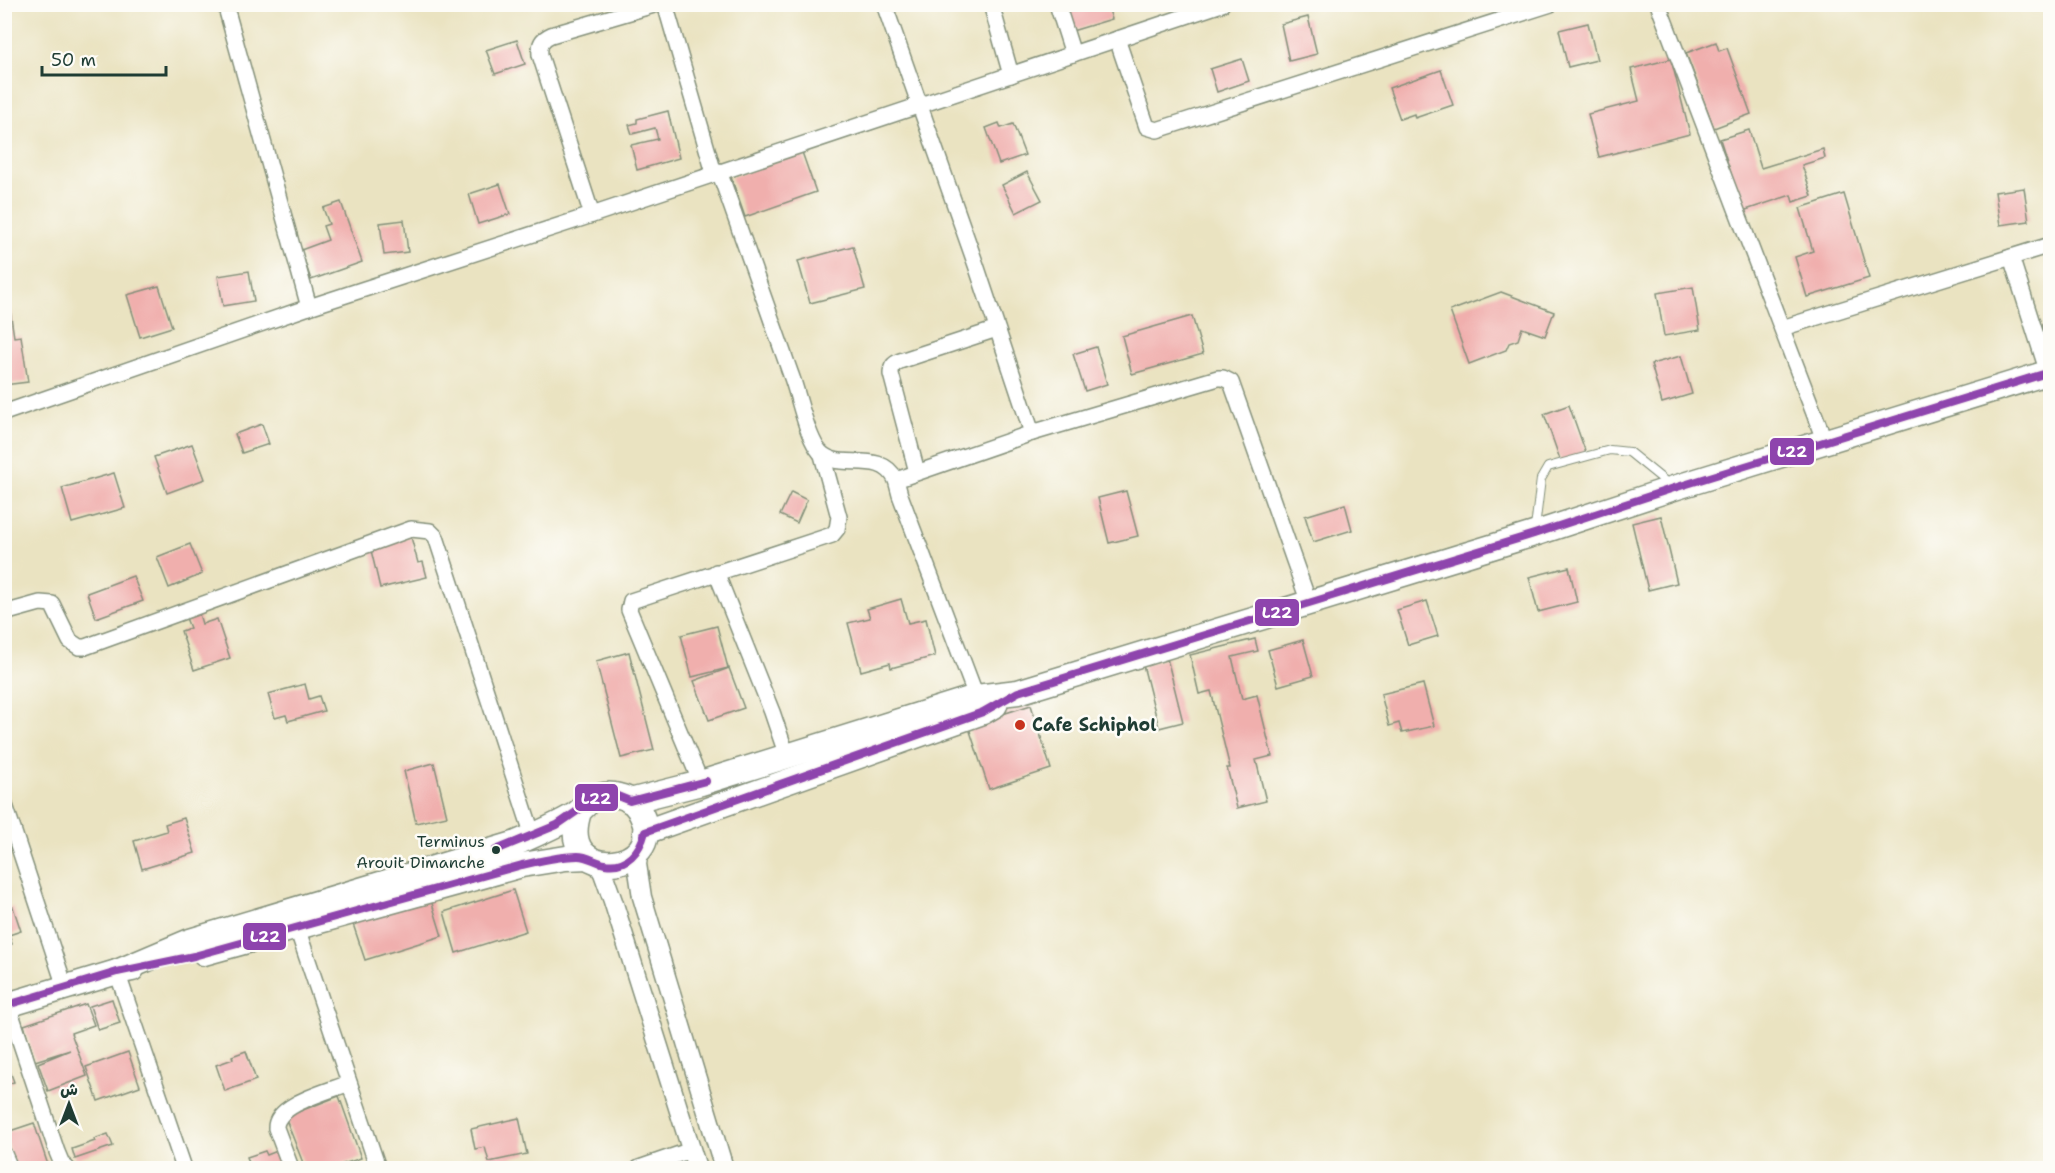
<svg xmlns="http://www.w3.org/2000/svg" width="2055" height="1173" viewBox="0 0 2055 1173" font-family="'Shantell Sans','Playpen Sans Arabic',sans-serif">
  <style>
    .building { fill: #f0afad }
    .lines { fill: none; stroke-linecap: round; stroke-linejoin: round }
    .service-casing { stroke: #84907a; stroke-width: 10 }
    .minor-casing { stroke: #84907a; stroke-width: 18 }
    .tertiary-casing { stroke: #84907a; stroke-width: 21 }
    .primary-casing { stroke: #84907a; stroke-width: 27 }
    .service { stroke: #fff; stroke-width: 8 }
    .minor { stroke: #fff; stroke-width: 15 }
    .tertiary { stroke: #fff; stroke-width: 18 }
    .primary { stroke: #fff; stroke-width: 24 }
    .bus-1-casing { stroke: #fdfcf7; stroke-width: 12 }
    .bus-1 { stroke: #8e44ad; stroke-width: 8 }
    .poi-dot { fill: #c8321e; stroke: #fdfcf7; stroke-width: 2 }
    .bus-dot { fill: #1f3d34; stroke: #fdfcf7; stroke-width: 2 }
    .labels { text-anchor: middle; stroke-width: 5; stroke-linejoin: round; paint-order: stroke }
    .bus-label { font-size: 16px; fill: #1f3d34; stroke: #fdfcf7; text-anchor: end }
    .poi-label { font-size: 18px; font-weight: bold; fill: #1f3d34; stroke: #fdfcf7; text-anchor: start }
    .line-badge { stroke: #fdfcf7; stroke-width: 2 }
    .badge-label { font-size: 16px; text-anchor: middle; font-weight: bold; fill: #fff }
  </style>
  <rect width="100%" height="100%" fill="#fdfcf7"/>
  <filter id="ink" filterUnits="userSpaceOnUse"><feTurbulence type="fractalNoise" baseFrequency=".0167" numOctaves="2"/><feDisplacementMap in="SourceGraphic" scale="12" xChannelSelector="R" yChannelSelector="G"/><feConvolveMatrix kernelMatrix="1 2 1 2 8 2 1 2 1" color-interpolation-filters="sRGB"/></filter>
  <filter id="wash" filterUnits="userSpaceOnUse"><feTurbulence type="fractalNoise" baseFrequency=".008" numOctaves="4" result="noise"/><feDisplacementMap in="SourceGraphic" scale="24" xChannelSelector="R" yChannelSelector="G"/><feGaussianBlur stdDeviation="1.35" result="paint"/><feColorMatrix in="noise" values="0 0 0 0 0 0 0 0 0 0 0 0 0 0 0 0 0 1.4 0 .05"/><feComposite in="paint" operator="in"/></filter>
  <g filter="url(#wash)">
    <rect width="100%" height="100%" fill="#eae3c1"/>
    <g id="blocks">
      <g class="building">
        <path d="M1064 4H1107L1112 19 1072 31Z"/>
        <path d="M1308 17 1317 54 1289 61 1281 24Z"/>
        <path d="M1588 23 1597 60 1568 67 1559 30Z"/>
        <path d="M517 40 525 64 495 74 486 50Z"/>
        <path d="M1716 42 1719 51 1727 48 1751 114 1714 128 1686 53Z"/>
        <path d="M1242 59 1249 81 1217 92 1210 69Z"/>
        <path d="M1671 59 1690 134 1599 157 1588 114 1639 101 1631 69Z"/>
        <path d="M1441 70 1453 105 1415 118 1414 114 1400 119 1389 88Z"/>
        <path d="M668 111 679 158 637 170 631 145 658 139 655 128 632 134 629 125 637 123V119Z"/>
        <path d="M999 123 1001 128 1013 124 1025 155 999 164 986 128Z"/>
        <path d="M1749 130 1761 168 1823 149 1825 158 1802 165 1812 196 1793 202 1791 195 1743 211 1720 139Z"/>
        <path d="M802 152 816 192 745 217 731 177Z"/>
        <path d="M1027 172 1042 200 1016 213 1002 185Z"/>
        <path d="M500 184 510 214 478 224 469 194Z"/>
        <path d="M2024 188 2029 221 2000 225 1995 192Z"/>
        <path d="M1844 194 1869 278 1807 297 1795 257 1813 251 1800 208Z"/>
        <path d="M341 202 362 262 311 280 301 250 328 240 323 226 329 224 323 208Z"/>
        <path d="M404 220 408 252 384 255 380 223Z"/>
        <path d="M853 246 865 289 810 303 798 261Z"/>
        <path d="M249 271 254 301 223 306 218 276Z"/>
        <path d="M159 286 172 327 140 337 127 295Z"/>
        <path d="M1693 287 1700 330 1664 336 1657 293Z"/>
        <path d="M1501 292 1554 312 1545 336 1522 328 1518 340 1509 343 1506 350 1469 364 1450 311Z"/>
        <path d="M10 310 14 337 21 336 28 382 4 385V311Z"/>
        <path d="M1192 316 1203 354 1132 374 1122 336Z"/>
        <path d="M1096 347 1107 384 1085 391 1073 354Z"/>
        <path d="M1681 356 1692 394 1662 403 1651 364Z"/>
        <path d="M1569 405 1587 456 1562 465 1544 414Z"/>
        <path d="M262 424 269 444 242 453 235 434Z"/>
        <path d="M192 444 205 479 167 493 154 457Z"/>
        <path d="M114 473 125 508 72 523 62 488Z"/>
        <path d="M1126 491 1138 536 1109 543 1098 498Z"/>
        <path d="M791 492 807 500 797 523 780 515Z"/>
        <path d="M1345 504 1352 530 1313 542 1305 516Z"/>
        <path d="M1661 516 1677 583 1648 590 1632 523Z"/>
        <path d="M411 537 418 563 423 562 427 577 380 588 370 546Z"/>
        <path d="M190 544 202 574 169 588 157 557Z"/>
        <path d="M1569 567 1577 602 1538 612 1529 577Z"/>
        <path d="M133 576 143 601 96 618 87 593Z"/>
        <path d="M901 599 908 623 926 619 935 656 891 668 890 663 861 671 848 623 870 618 867 609Z"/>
        <path d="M1427 601 1438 636 1408 645 1397 610Z"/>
        <path d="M199 614 202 624 217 619 230 658 194 670 181 631 190 628 186 618Z"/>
        <path d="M717 626 728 668 692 677 681 635Z"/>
        <path d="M1255 639 1258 651 1232 657 1242 699 1257 695 1272 756 1256 760 1266 801 1237 808 1227 768H1230L1211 691 1199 694 1190 655Z"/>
        <path d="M1303 640 1313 676 1278 686 1268 650Z"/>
        <path d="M629 652 654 750 621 758 596 661Z"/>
        <path d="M1167 658 1183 722 1159 728 1143 665Z"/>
        <path d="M729 668 744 708 709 720 694 681Z"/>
        <path d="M305 684 309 699 319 696 324 711 288 721 286 715 275 718 268 694Z"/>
        <path d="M1423 684 1434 726 1402 733 1399 723 1389 726 1381 694Z"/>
        <path d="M1031 705 1051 769 989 789 968 725Z"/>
        <path d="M434 763 447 816 416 823 404 771Z"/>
        <path d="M184 818 195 853 142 869 134 841 167 831 165 824Z"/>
        <path d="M513 890 526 931 456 953 444 912Z"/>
        <path d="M430 897 442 936 365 960 352 921Z"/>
        <path d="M13 907 21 931 9 935 12 944 4 947V910Z"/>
        <path d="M112 999 120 1023 98 1030 90 1006Z"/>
        <path d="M86 1004 94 1025 71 1033 87 1076 48 1091 38 1063 70 1050 35 1061 24 1025Z"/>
        <path d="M246 1051 256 1080 225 1091 216 1065 233 1059 232 1056Z"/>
        <path d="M128 1052 140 1086 98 1101 86 1067Z"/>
        <path d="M4 1055 14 1082 4 1085Z"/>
        <path d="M339 1096 361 1158 332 1168H305L285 1117Z"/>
        <path d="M519 1118 527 1154 489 1162 485 1147 475 1149 471 1129Z"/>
        <path d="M34 1123 49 1168H16L4 1133Z"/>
        <path d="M108 1134 113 1146 75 1159 72 1149 95 1141 94 1139Z"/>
        <path d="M265 1151 267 1155 277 1151 283 1168H251L247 1157Z"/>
      </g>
    </g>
  </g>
  <g filter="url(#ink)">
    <use href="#blocks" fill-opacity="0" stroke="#84907a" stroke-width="1.5"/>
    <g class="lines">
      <g class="service-casing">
        <path id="service" d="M1535 528 1541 479 1548 467 1610 450 1629 452 1671 486"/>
      </g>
      <g class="minor-casing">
        <g id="minor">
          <path d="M225 4 309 307"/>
          <path d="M665 4 714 173"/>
          <path d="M884 4 976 265 1032 433 896 480 900 495 979 704"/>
          <path d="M991 4 1011 75"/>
          <path d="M1057 4 1073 54"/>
          <path d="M1658 4 1825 442"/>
          <path d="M1117 39 1147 127 1157 130 1551 4"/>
          <path d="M719 171C743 239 767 307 791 375 799 396 805 430 817 448 834 476 880 446 896 480"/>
          <path d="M592 215 540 55C539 44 542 39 551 35L657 4"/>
          <path d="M2011 257 2048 373"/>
          <path d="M1782 328 2050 245"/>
          <path d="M4 413 309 307 592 215 1222 4"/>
          <path d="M1032 433 1218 378H1223L1231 382 1309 603"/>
          <path d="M917 472 891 374C891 367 893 364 900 361L997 329"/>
          <path d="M716 572 772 712 787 756"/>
          <path d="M4 613 40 603 52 604 70 641 79 647H85L411 529 430 531 436 537 533 836"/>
          <path d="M701 783 629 610 631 601 832 535 837 529 839 517 822 455"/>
          <path d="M4 802 65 987"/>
          <path d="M297 928 378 1168"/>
          <path d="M117 972 184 1168"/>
          <path d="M8 1005 57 1152 62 1164 67 1168"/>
          <path d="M4 1154 10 1168"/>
          <path d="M291 1168 276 1128C275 1104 330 1091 349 1083"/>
          <path d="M639 1168 691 1150"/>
        </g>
      </g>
      <g class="tertiary-casing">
        <g id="tertiary">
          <path d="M639 849 637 864 642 897 724 1168"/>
          <path d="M596 861 603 873 613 901 697 1168"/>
        </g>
      </g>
      <g class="primary-casing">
        <g id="primary">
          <path d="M630 801 701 783 976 697 1018 692 1534 534 1674 488 2050 372"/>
          <path d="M645 832 983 712 995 705"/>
          <path d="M204 953 522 865 566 858 588 857"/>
          <path d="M117 972 190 941 514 844C535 835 556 826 576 814 583 809 587 801 597 797 603 794 612 794 619 796 630 798 638 806 642 816 668 872 555 887 579 812"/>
          <path d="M4 1006 117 972 132 969"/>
        </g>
      </g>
      <use href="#service" class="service"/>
      <use href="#minor" class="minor"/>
      <use href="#tertiary" class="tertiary"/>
      <use href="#primary" class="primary"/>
      <g class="bus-1-casing">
        <g id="bus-1">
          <path d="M496 850 557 825 599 796 615 795 630 801 706 781"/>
          <path d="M4 1006 117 972 194 956 522 865C540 861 559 856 578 856 588 856 595 862 605 864 627 868 640 851 645 832L983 712 1018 692 1534 534 1674 488 2050 372"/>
        </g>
      </g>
      <use href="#bus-1" class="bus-1"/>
    </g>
  </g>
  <circle class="poi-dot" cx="1020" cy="725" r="6"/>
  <circle class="bus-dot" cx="496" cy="850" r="5"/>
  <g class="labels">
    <g class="bus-label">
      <text x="485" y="847">Terminus<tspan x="485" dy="21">Arouit Dimanche</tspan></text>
    </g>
    <g class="poi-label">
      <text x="1032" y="731">Cafe Schiphol</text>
    </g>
  </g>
  <g class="line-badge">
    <rect x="1769" y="437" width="46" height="29" rx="6" fill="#8e44ad"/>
    <rect x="1254" y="598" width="46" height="29" rx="6" fill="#8e44ad"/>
    <rect x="574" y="783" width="45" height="29" rx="6" fill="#8e44ad"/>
    <rect x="242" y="922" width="45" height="29" rx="6" fill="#8e44ad"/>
  </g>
  <g class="badge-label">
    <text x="1792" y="457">L22</text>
    <text x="1277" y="618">L22</text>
    <text x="596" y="804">L22</text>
    <text x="265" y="942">L22</text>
  </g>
  <rect width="2055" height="1173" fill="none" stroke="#fdfcf7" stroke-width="24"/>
  <g transform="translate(69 1104)" stroke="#fdfcf7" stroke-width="4.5" paint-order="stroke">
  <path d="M0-4.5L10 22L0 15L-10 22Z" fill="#1f3d34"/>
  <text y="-9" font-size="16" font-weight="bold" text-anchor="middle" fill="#1f3d34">ش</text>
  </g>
  <path d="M42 66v9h124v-9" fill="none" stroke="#1f3d34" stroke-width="3"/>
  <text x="51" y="66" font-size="18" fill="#1f3d34" stroke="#fdfcf7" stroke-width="4.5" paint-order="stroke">50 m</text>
</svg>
